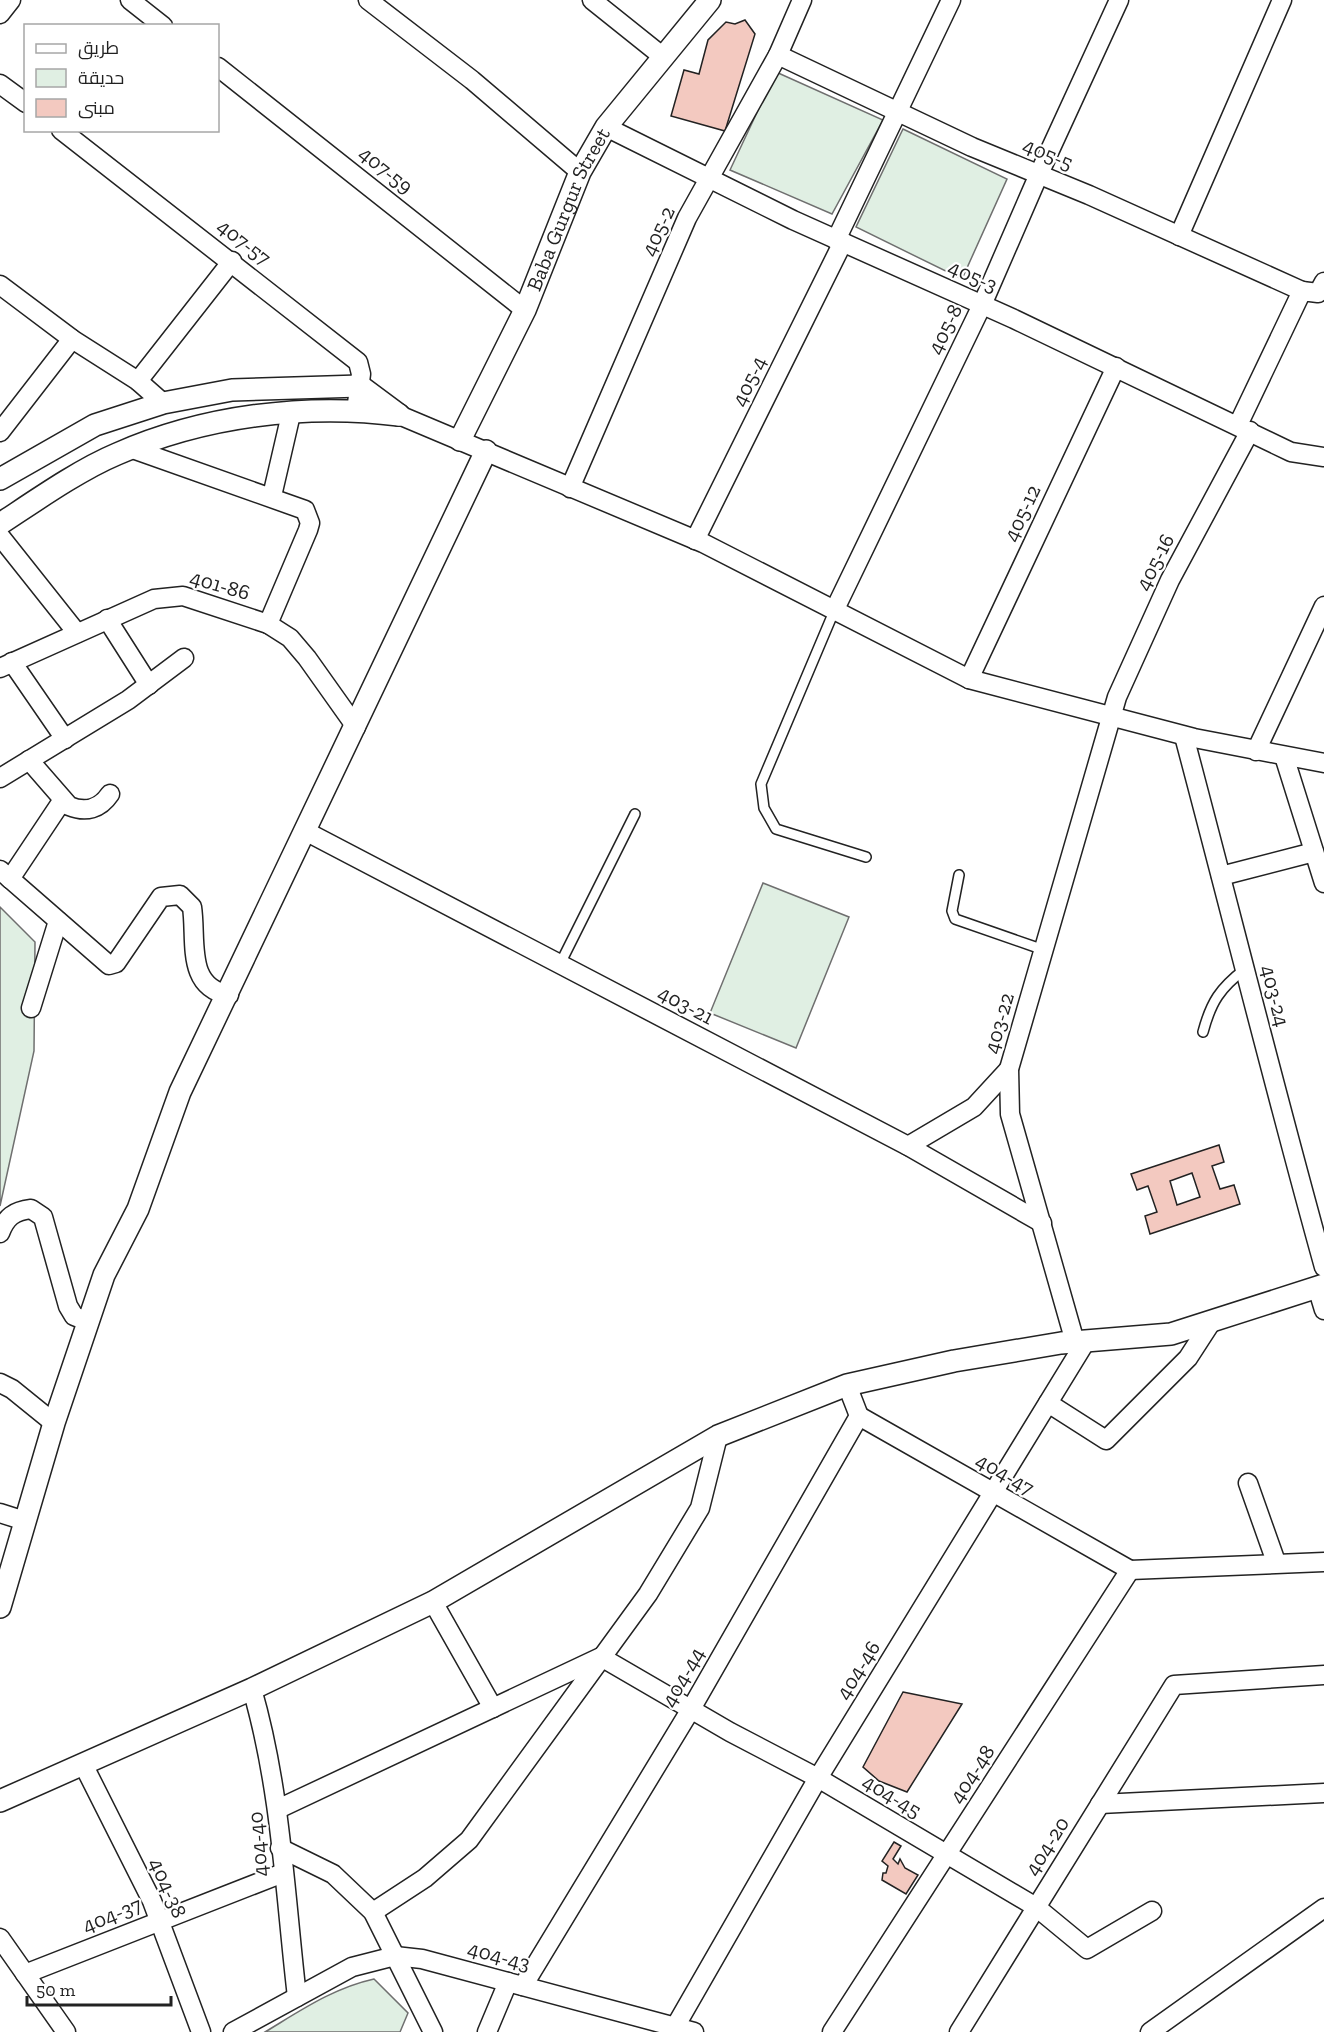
<svg xmlns="http://www.w3.org/2000/svg" width="1324" height="2032" viewBox="0 0 1324 2032" font-family="'Zilla Slab',Cairo,serif">
  <style>
    .green { fill: #e0efe3; stroke: #6f6f6f; stroke-width: 1.5 }
    .building { fill: #f3c9c0; stroke: #222; stroke-width: 1.5; fill-rule: evenodd }
    .lines { fill: none; stroke-linecap: round; stroke-linejoin: round }
    .service-casing { stroke: #222; stroke-width: 12 }
    .minor-casing { stroke: #222; stroke-width: 21 }
    .tertiary-casing { stroke: #222; stroke-width: 24 }
    .service { stroke: #fff; stroke-width: 9 }
    .minor { stroke: #fff; stroke-width: 18 }
    .tertiary { stroke: #fff; stroke-width: 21 }
    .labels { text-anchor: middle; stroke-width: 4.5; stroke-linejoin: round; paint-order: stroke }
    .street-label { font-size: 21px; fill: #222; stroke: #fff }
  </style>
  <rect width="100%" height="100%" fill="#fff"/>
  <g class="green">
    <path d="M776 72 883 120 832 214 730 170Z"/>
    <path d="M903 129 1007 179 962 279 856 227Z"/>
    <path d="M763 883 849 917 796 1048 710 1013Z"/>
    <path d="M0 907 35 942 34 1051 0 1206Z"/>
    <path d="M374 1979 408 2013 400 2032H265C300 2011 333 1988 374 1979Z"/>
  </g>
  <g class="building">
    <path d="M745 20 755 34 725 131 671 116 684 70 699 74 708 40 726 22 735 24Z"/>
    <path d="M1219 1145 1224 1162 1212 1166 1220 1189 1234 1185 1240 1204 1150 1234 1145 1216 1157 1212 1148 1186 1137 1190 1131 1174ZM1192 1173 1200 1197 1177 1205 1170 1181Z"/>
    <path d="M903 1692 962 1704 907 1792 879 1781 863 1767Z"/>
    <path d="M894 1842 901 1846 893 1859 898 1864 900 1859 905 1868 918 1875 906 1894 882 1880 883 1873H886L888 1866 882 1861Z"/>
  </g>
  <g class="lines">
    <g class="service-casing">
      <g id="service">
        <path d="M835 609 761 784 764 808 776 829 866 857"/>
        <path d="M959 875 952 911 955 919 1044 950"/>
        <path d="M560 964 635 814"/>
        <path d="M1203 1032C1211 1002 1220 988 1245 969"/>
      </g>
    </g>
    <g class="minor-casing">
      <g id="minor">
        <path d="M130 0 163 26"/>
        <path d="M368 0 472 80 580 172"/>
        <path d="M592 0 662 56"/>
        <path d="M0 14 11 0"/>
        <path d="M778 55 972 147 1089 195 1302 291"/>
        <path d="M218 67 525 310"/>
        <path d="M0 84 26 103"/>
        <path d="M606 127 793 220 1014 319 1291 452 1324 457"/>
        <path d="M61 130 358 362 361 374 356 411"/>
        <path d="M1179 236 1282 0"/>
        <path d="M836 240 951 0"/>
        <path d="M0 285 72 339 138 381 163 403"/>
        <path d="M138 381 232 261"/>
        <path d="M399 415 703 543 969 679 1194 738 1324 763"/>
        <path d="M1238 425 1302 291 1318 293 1324 282"/>
        <path d="M0 432 72 339"/>
        <path d="M130 448 305 510 310 523 308 530 268 624"/>
        <path d="M570 488 687 218 778 55 802 0"/>
        <path d="M272 496 291 414"/>
        <path d="M0 536 77 633"/>
        <path d="M695 540 843 242"/>
        <path d="M835 609 982 305 1039 174 1119 0"/>
        <path d="M107 619 149 685"/>
        <path d="M12 662 65 739"/>
        <path d="M0 668 154 599 183 596 268 624 290 638 307 658 356 727"/>
        <path d="M969 679 1116 367"/>
        <path d="M1184 736C1231 913 1275 1091 1324 1267"/>
        <path d="M1256 751 1324 606"/>
        <path d="M1284 756 1324 883"/>
        <path d="M29 760 69 806C86 813 100 809 110 794"/>
        <path d="M0 778 128 700 184 658"/>
        <path d="M307 832 908 1146 1042 1223"/>
        <path d="M0 870 109 965 116 963 161 897 180 895 192 907C197 940 185 987 229 995"/>
        <path d="M1221 876 1314 852"/>
        <path d="M10 879 62 801"/>
        <path d="M31 1008 58 921"/>
        <path d="M908 1146 974 1107 1009 1069"/>
        <path d="M0 1233C6 1217 14 1211 31 1209L43 1217 68 1306 74 1316 89 1322"/>
        <path d="M1317 1287 1324 1310"/>
        <path d="M1075 1342 1010 1114 1009 1069 1117 697 1170 580 1250 431"/>
        <path d="M0 1383 12 1389 54 1423"/>
        <path d="M1048 1403 1106 1440 1188 1358 1212 1321"/>
        <path d="M859 1416 1130 1570"/>
        <path d="M1248 1483 1276 1562"/>
        <path d="M0 1513 25 1521"/>
        <path d="M1130 1570 1324 1562"/>
        <path d="M433 1602 493 1708"/>
        <path d="M252 1689C281 1789 285 1894 297 1997"/>
        <path d="M84 1766 152 1901 201 2032"/>
        <path d="M1100 1804 1324 1793"/>
        <path d="M278 1809 601 1657 730 1732 818 1778 1036 1907 1087 1949 1152 1911"/>
        <path d="M280 1848 333 1874 373 1912 433 2032"/>
        <path d="M373 1912 425 1878 469 1840 648 1594 700 1508 718 1436"/>
        <path d="M0 1938 66 2032"/>
        <path d="M25 1974 283 1873"/>
        <path d="M523 1986 691 1709 859 1416 847 1385"/>
        <path d="M675 2027 818 1778 1086 1341"/>
        <path d="M233 2032 352 1967 395 1956 422 1959 694 2032"/>
        <path d="M487 2032 508 1982"/>
        <path d="M832 2032 1130 1570"/>
        <path d="M959 2032 1174 1685 1324 1675"/>
        <path d="M1150 2032 1324 1908"/>
      </g>
    </g>
    <g class="tertiary-casing">
      <g id="tertiary">
        <path id="s1" d="M460 440 525 310 580 172 606 127 710 0"/>
        <path d="M0 479 95 425 163 403 232 390 360 386 399 415"/>
        <path d="M0 524C35 501 79 470 117 454 203 416 305 403 399 415"/>
        <path d="M0 1607 54 1423 104 1275 138 1209 180 1092 486 451"/>
        <path d="M0 1801 252 1689 433 1602 718 1436 847 1385 954 1361 1061 1343 1171 1334 1324 1285"/>
      </g>
    </g>
    <use href="#service" class="service"/>
    <use href="#minor" class="minor"/>
    <use href="#tertiary" class="tertiary"/>
  </g>
  <g class="labels">
    <g class="street-label">
      <text transform="translate(1048 154) rotate(23)" y="7">405-5</text>
      <text transform="translate(386 170) rotate(39)" y="7">407-59</text>
      <text dy="7" stroke="none"><textPath href="#s1" startOffset="255">Baba Gurgur Street</textPath></text>
      <text transform="translate(658 231) rotate(-65)" y="7">405-2</text>
      <text transform="translate(244 242) rotate(38)" y="7">407-57</text>
      <text transform="translate(973 276) rotate(24)" y="7">405-3</text>
      <text transform="translate(945 329) rotate(-64)" y="7">405-8</text>
      <text transform="translate(749 381) rotate(-64)" y="7">405-4</text>
      <text transform="translate(1022 513) rotate(-65)" y="7">405-12</text>
      <text transform="translate(1155 562) rotate(-63)" y="7">405-16</text>
      <text transform="translate(220 585) rotate(16)" y="7">401-86</text>
      <text transform="translate(1275 996) rotate(76)" y="7">403-24</text>
      <text transform="translate(686 1005) rotate(28)" y="7">403-21</text>
      <text transform="translate(999 1023) rotate(-74)" y="7">403-22</text>
      <text transform="translate(1005 1474) rotate(30)" y="7">404-47</text>
      <text transform="translate(858 1670) rotate(-58)" y="7">404-46</text>
      <text transform="translate(683 1677) rotate(-60)" y="7">404-44</text>
      <text transform="translate(972 1774) rotate(-57)" y="7">404-48</text>
      <text transform="translate(892 1796) rotate(31)" y="7">404-45</text>
      <text transform="translate(258 1844) rotate(-95)" y="7">404-40</text>
      <text transform="translate(1047 1846) rotate(-58)" y="7">404-20</text>
      <text transform="translate(168 1888) rotate(66)" y="7">404-38</text>
      <text transform="translate(112 1915) rotate(-22)" y="7">404-37</text>
      <text transform="translate(499 1956) rotate(15)" y="7">404-43</text>
    </g>
  </g>
  <rect x="24" y="24" width="195" height="108" fill="#ffffff" stroke="#a7a7a7" stroke-width="1.5"/>
  <rect x="36" y="44" width="30" height="9" fill="#ffffff" stroke="#a7a7a7" stroke-width="1.5"/>
  <text x="78" y="54" font-size="18" fill="#222222">طريق</text>
  <rect x="36" y="69" width="30" height="18" fill="#e0efe3" stroke="#a7a7a7" stroke-width="1.5"/>
  <text x="78" y="84" font-size="18" fill="#222222">حديقة</text>
  <rect x="36" y="99" width="30" height="18" fill="#f3c9c0" stroke="#a7a7a7" stroke-width="1.5"/>
  <text x="78" y="114" font-size="18" fill="#222222">مبنى</text>
  <path d="M27 1996v9h144v-9" fill="none" stroke="#222222" stroke-width="3"/>
  <text x="36" y="1996" font-size="18" fill="#222222" stroke="#ffffff" stroke-width="4.5" paint-order="stroke">50 m</text>
</svg>
